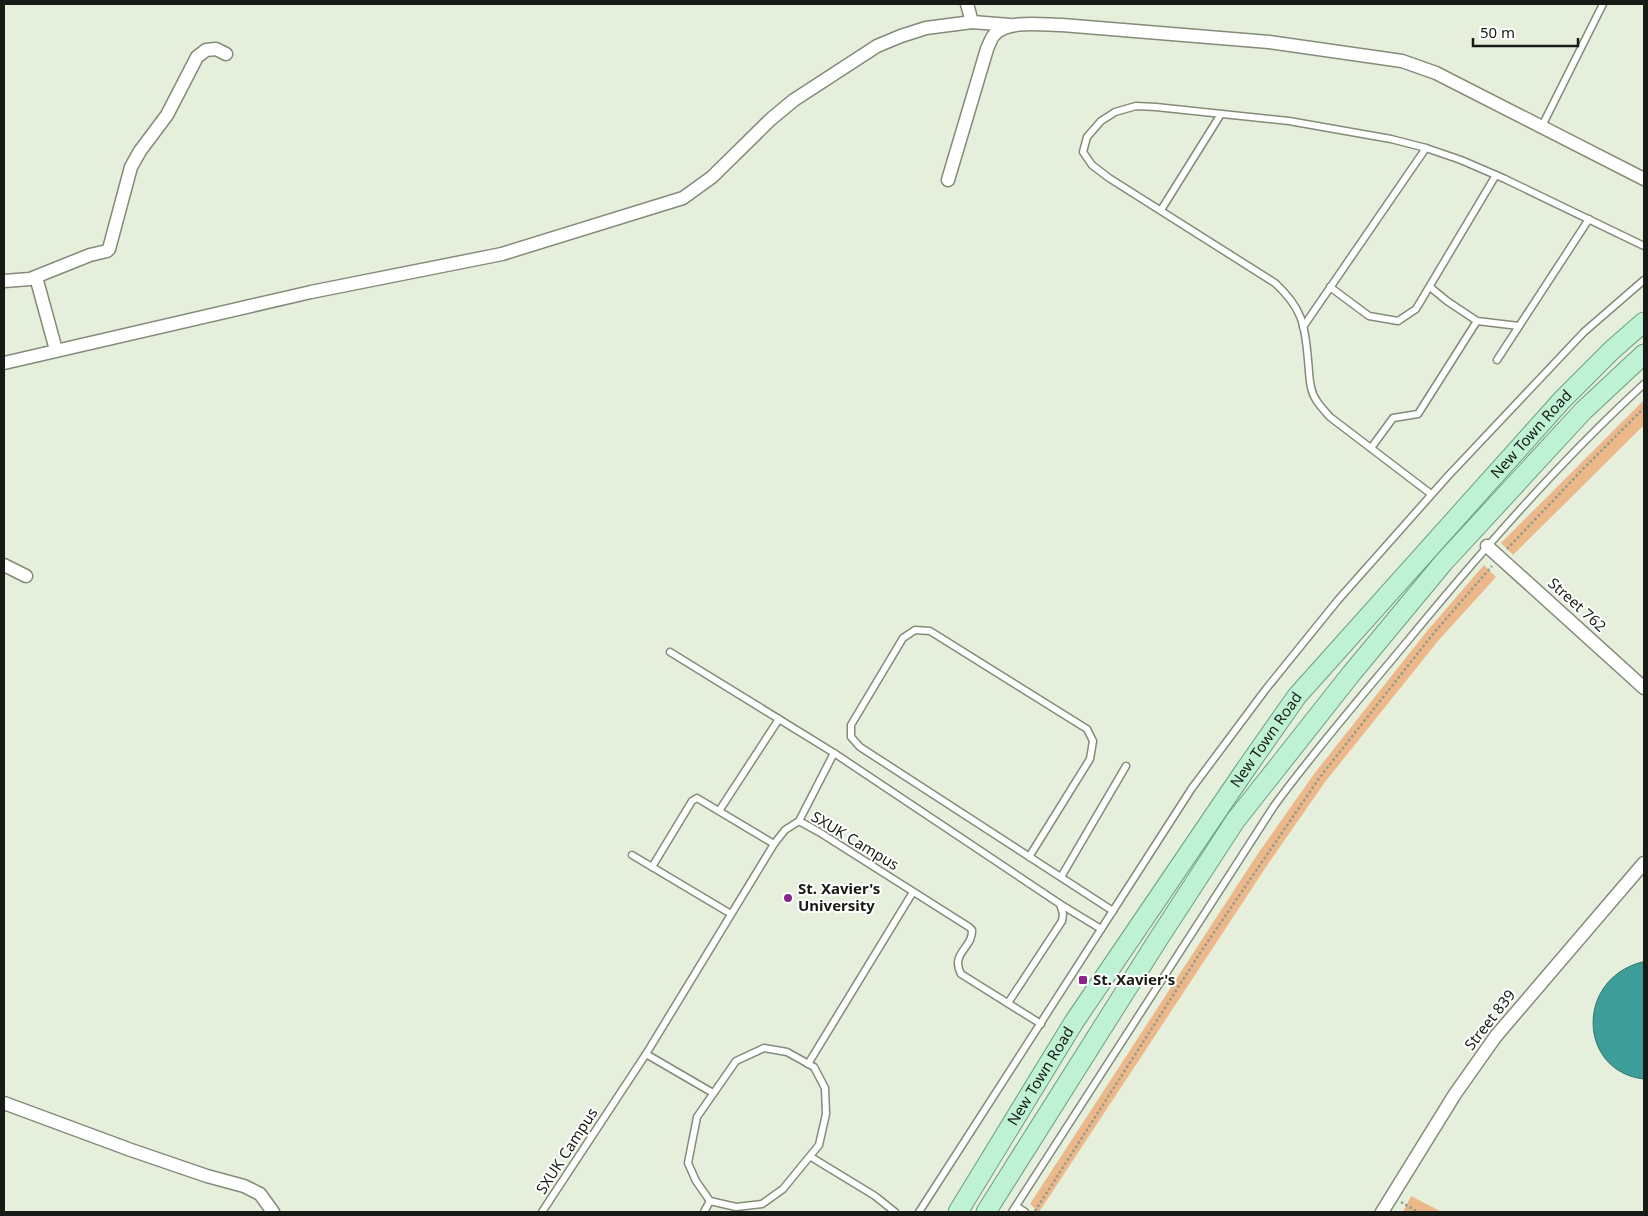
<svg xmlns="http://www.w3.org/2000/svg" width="1648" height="1216" viewBox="0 0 1648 1216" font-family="'Noto Sans',sans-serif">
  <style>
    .green { fill: #ecb789 }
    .water { fill: #3d9d99; stroke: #327671 }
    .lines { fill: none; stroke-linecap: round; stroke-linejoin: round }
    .service-casing { stroke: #838b79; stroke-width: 9 }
    .minor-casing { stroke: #838b79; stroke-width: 15 }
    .primary-casing { stroke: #69a080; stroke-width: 21 }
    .path { stroke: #959c8d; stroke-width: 2.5; stroke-dasharray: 2.5 2.5; stroke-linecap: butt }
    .service { stroke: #fff; stroke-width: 6 }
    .minor { stroke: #fff; stroke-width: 12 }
    .primary { stroke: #bff1d5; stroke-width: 19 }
    .poi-dot { fill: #89258d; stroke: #fff; stroke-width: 2 }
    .labels { text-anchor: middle; stroke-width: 4; stroke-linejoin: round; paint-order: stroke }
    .street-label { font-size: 15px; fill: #181b15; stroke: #fff }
    .poi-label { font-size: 15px; font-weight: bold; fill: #181b15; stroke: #fff; text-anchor: start }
  </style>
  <rect width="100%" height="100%" fill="#e6efdb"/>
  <g class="green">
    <path d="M1644 400V425L1513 555 1501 543Z"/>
    <path d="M1484 565 1496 577 1438 641 1325 782 1268 864 1039 1212 1030 1204 1257 855 1314 774 1427 631Z"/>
    <path d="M1411 1196 1442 1212H1403Z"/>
  </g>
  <path class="water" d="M1642 962H1644V1079C1579 1072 1574 980 1642 962Z"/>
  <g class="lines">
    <g class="service-casing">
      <g id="service">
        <path d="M1542 126 1603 4"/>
        <path d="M1161 210 1221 114"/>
        <path d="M1330 287 1369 316 1398 321 1416 309 1496 175"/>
        <path d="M1430 287 1447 301 1477 321 1519 326"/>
        <path d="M1303 327 1426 148"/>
        <path d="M1497 360 1589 219"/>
        <path d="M1371 448 1393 418 1418 414 1477 321"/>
        <path d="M1431 494 1330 417C1322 408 1313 399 1311 387 1309 379 1309 369 1308 360 1305 324 1302 308 1275 283L1109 178 1092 165 1083 152 1087 137 1101 121 1115 112 1136 106 1156 107 1289 121 1391 139 1426 148 1461 160 1505 179 1644 246"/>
        <path d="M670 652 834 753 1060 904 1063 914 1062 921 1008 1003"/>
        <path d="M719 811 779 719"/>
        <path d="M799 821 834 753"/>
        <path d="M632 855 731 914"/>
        <path d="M1029 857 1090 759 1093 741 1087 729 930 631 915 630 903 638 851 725V737L860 747 1113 911"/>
        <path d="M652 867 692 801 697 798 774 844"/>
        <path d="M1061 877 1126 766"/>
        <path d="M1060 904 1101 929"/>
        <path d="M764 1048 787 1052 814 1067 825 1088 826 1114 819 1145 783 1189 762 1204 736 1207 710 1201 696 1181 688 1163 697 1117 736 1061Z"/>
        <path d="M646 1054 774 844 785 830 799 821 819 832 969 927 972 930C973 948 950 953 961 974L1041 1024"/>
        <path d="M808 1064 913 892"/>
        <path d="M811 1157 875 1196 895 1212"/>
        <path d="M1016 1206 1025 1212"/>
        <path d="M542 1212 646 1054 713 1093"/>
        <path d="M704 1212 710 1201"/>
        <path d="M919 1212 1192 788 1266 689 1338 600 1448 476 1584 332 1644 280"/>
        <path d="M1012 1212 1274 806C1315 750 1361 697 1405 644 1480 553 1558 463 1644 384"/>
      </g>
    </g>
    <g class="minor-casing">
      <g id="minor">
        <path d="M967 4 972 22"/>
        <path d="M948 180 987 49C989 45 991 38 994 35 1007 19 1044 25 1062 25L1269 42 1402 61 1436 73 1644 179"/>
        <path d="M36 277 56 350"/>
        <path d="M4 281 30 279 90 255 107 251 109 249 131 167 140 151 167 115 197 57 206 50 216 49 226 54"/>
        <path d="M4 363 311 292 502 254 683 198 712 177 771 119 794 100 877 46 901 36 926 28 972 22 1010 25"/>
        <path d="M1487 546 1644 688"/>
        <path d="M4 565 26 576"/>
        <path d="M4 1103 131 1150 207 1176 244 1186 260 1194 273 1212"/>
        <path d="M1382 1212 1455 1094 1496 1036 1644 863"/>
      </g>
    </g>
    <g class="primary-casing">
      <g id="primary">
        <path id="s1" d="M958 1212 1074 1022 1243 773 1297 696 1562 400 1612 350 1644 322"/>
        <path d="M986 1212 1157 941 1235 821 1351 674 1443 563 1583 411 1644 354"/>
      </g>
    </g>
    <g class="path">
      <path d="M1507 549 1583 469 1644 408"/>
      <path d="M1401 1202 1418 1212"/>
      <path d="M1035 1211 1202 950 1320 777 1433 634 1492 566"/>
    </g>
    <use href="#service" class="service"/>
    <use href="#minor" class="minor"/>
    <use href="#primary" class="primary"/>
  </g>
  <g class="poi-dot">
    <circle cx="788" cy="898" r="5"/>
    <rect x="1078" y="975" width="10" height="10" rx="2.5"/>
  </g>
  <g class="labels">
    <g class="street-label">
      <text dy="5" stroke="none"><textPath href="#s1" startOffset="969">New Town Road</textPath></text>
      <text transform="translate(1577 605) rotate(42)" y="5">Street 762</text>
      <text dy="5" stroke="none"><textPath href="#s1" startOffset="564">New Town Road</textPath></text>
      <text transform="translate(855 841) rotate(31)" y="5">SXUK Campus</text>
      <text transform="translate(1490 1020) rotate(-52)" y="5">Street 839</text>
      <text dy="5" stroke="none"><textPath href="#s1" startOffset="159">New Town Road</textPath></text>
      <text transform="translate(567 1151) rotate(-57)" y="5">SXUK Campus</text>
    </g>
    <g class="poi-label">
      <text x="798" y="894">St. Xavier's<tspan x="798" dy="17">University</tspan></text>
      <text x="1093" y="985">St. Xavier's</text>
    </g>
  </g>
  <rect width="1648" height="1216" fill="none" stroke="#181b15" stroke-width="10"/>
  <path d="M1473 38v8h105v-8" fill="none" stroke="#181b15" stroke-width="2.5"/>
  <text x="1480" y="38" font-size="15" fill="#181b15" stroke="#ffffff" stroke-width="4" paint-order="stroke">50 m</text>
</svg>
